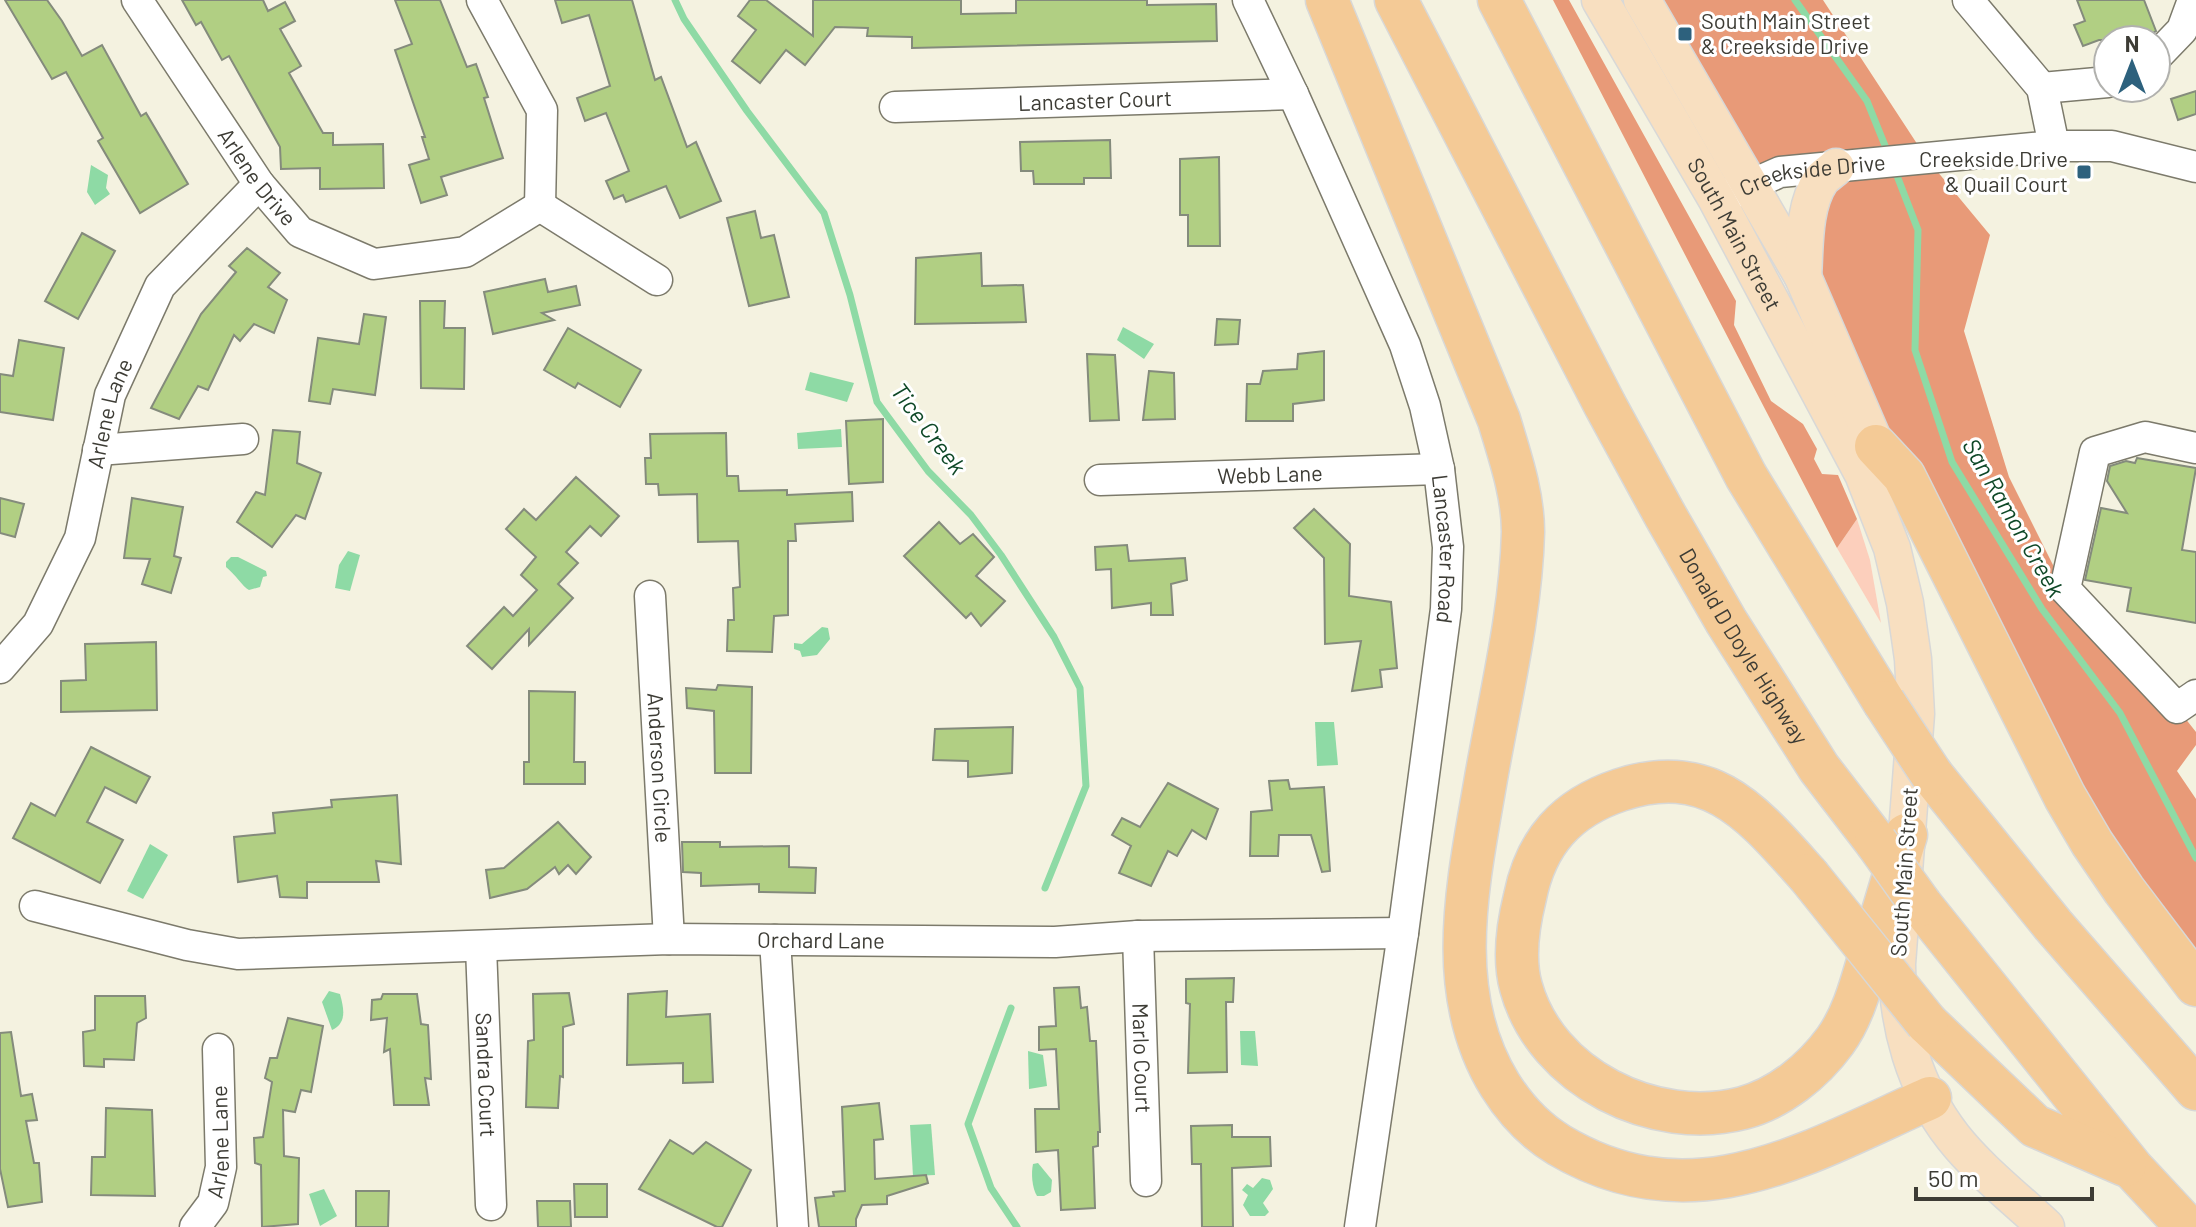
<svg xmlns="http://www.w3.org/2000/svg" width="2196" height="1227" viewBox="0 0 2196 1227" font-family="Barlow,sans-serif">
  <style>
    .green { fill: #fccfbc }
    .forest { fill: #e89a78 }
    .water { fill: #8edaa5 }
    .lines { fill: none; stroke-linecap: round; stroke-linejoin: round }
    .stream { stroke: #8edaa5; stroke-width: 7 }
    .building { fill: #b1cf83; stroke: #848b7c; stroke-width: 2 }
    .minor-casing { stroke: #7c7a6b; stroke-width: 33 }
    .major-casing { stroke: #d8d8d7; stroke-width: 39 }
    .highway-casing { stroke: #d8d8d7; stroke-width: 45 }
    .minor { stroke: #fff; stroke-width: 30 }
    .major { stroke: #f8dfc0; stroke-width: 36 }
    .highway { stroke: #f4ca96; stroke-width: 42 }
    .highway-bridge-casing { stroke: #d8d8d7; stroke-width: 45; stroke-linecap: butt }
    .highway-bridge { stroke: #f4ca96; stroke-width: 42 }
    .poi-dot { fill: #2d617d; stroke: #fff; stroke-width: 3 }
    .labels { text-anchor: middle; stroke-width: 6; stroke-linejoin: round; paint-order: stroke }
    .poi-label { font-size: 22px; fill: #3d3c35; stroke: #fff; text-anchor: start }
    .street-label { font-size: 22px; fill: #3d3c35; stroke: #fff }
    .water-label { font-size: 24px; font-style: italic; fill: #0e4827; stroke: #fff }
  </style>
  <rect width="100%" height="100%" fill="#f4f2e0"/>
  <path class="green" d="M1857 519 1870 560 1881 623 1837 548Z"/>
  <g class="forest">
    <path d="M1553 0H1569L1736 301 1734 325 1771 401 1803 424 1817 449 1814 459 1822 474 1838 475 1857 519 1837 548Z"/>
    <path d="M1642 0H1823L1927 159 1990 235 1964 331 2009 477 2065 589 2177 708 2196 732V745L2177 771 2196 799V985L2124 890 1803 277 1821 180 1750 185Z"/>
  </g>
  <g class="water">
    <path d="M91 165 108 175 106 188 110 194 95 205 87 192Z"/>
    <path d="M1123 327 1154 344 1144 359 1117 340Z"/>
    <path d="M810 372 854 383 847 402 805 390Z"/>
    <path d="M841 429 842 447 798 449 797 433Z"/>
    <path d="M348 551 360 555 350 591 335 588 339 565Z"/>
    <path d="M231 557H238L266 571 267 576 263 577 260 587 249 590C243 587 235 574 226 567V562Z"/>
    <path d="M822 627 828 628 830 639 817 655 802 657 800 651 794 649V643L802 644Z"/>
    <path d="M1315 722H1334L1338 765 1317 766Z"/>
    <path d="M150 844 168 855 143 899 127 891Z"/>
    <path d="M329 991 340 994C344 1009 347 1023 332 1030L322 1002Z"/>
    <path d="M1240 1031H1255L1258 1066 1241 1065Z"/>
    <path d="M1028 1051 1043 1055 1047 1086 1029 1089Z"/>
    <path d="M931 1124 935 1175 913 1176 910 1125Z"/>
    <path d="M1038 1163 1052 1180 1051 1192 1044 1196H1037C1032 1188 1031 1173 1033 1164Z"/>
    <path d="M1262 1178 1270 1180 1273 1189 1263 1203 1269 1212 1265 1216H1250L1243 1205 1248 1195 1242 1190 1247 1184 1253 1188Z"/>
    <path d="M324 1189 337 1216 320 1226 309 1194Z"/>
  </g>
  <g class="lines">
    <g class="stream">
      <path d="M675 0 684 19 747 111 824 213 850 295 877 402 928 471 971 515 1001 555 1054 637 1080 688 1086 786 1045 888"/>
      <path d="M1795 0 1867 101 1888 153"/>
      <path d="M1894 168 1918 230 1915 350 1952 462 2042 609 2120 713 2196 858"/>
      <path d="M1011 1008 968 1124 991 1188 1017 1227"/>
    </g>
  </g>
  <g class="building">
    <path d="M5 0H47L62 21 82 56 102 45 141 116 146 113 188 184 140 213 98 141 103 138 66 72 52 79Z"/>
    <path d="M182 0H263L268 11 285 2 295 21 280 29 301 66 289 73 323 133H333V145L383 144 384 188 320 189V168L281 169 280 147 229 56 222 60 201 22 196 25Z"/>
    <path d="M395 0H440L467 67 476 64 488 97 484 98 503 158 441 177 447 195 421 203 409 165 429 159 422 137H425L395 50 412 44Z"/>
    <path d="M555 0H632L655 80 661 77 687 147 696 142 721 201 680 218 666 186 626 202 623 195 614 199 606 181 629 171 606 113 585 121 577 98 610 86 589 15 562 23Z"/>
    <path d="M750 0H766L813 36V0H961V14L1016 13V0H1147V5L1216 4 1217 41 912 48V37L867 36 868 28 835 27 805 65 786 50 760 83 732 61 756 30 738 16Z"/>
    <path d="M2077 0H2144L2156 31 2142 40H2099L2083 46 2074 25 2085 21Z"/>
    <path d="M2196 91V114L2178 120 2171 99Z"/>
    <path d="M1110 140 1111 178H1084V184H1034L1033 171H1021L1020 142Z"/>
    <path d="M1219 157 1220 246H1188V215H1180V159Z"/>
    <path d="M755 211 761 238 774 235 789 297 749 306 727 218Z"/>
    <path d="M82 233 115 251 78 319 45 301Z"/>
    <path d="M247 248 280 273 268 287 287 300 274 333 254 324 240 341 234 335 208 390 198 386 179 419 151 408 201 314 236 272 229 266Z"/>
    <path d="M981 253 982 286 1023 285 1026 322 915 324 916 258Z"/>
    <path d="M545 279 548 292 576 286 580 305 542 313 554 320 493 334 484 292Z"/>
    <path d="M420 301H445L444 328H465L464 389 421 388Z"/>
    <path d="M364 314 386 317 375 395 333 389 330 404 309 401 318 338 359 344Z"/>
    <path d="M1217 319 1240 320 1238 344 1215 345Z"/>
    <path d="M568 328 641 370 620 407 578 383 575 388 544 370Z"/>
    <path d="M19 340 64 348 53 420 0 412V374L13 376Z"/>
    <path d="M1324 351V400L1293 404V421H1246L1247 384H1260L1263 371 1297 369 1298 354Z"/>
    <path d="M1087 354 1115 355 1119 420 1090 421Z"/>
    <path d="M1149 371 1174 373 1175 419 1143 420Z"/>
    <path d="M883 419V482L849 484 846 421Z"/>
    <path d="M273 430 300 432 297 463 321 473 305 519 296 515 272 547 237 522 256 492 265 495Z"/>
    <path d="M726 433 727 476H738L739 491 787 490V495L852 492 853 521 795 524 796 541H788V615L774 616 772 652 727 651 728 620H734L733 588 740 587 738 541 698 542 697 494 659 495 658 484H646L645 458H651L650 434Z"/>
    <path d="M2137 458 2196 468 2182 550 2196 552V623L2127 611 2131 588 2085 580 2101 508 2127 513 2107 481 2110 466 2126 461 2135 463Z"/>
    <path d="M576 477 619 516 601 536 590 526 566 552 578 563 558 584 573 598 529 645V629L492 669 467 646 504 607 513 616 537 590 521 575 536 557 506 529 524 509 536 520Z"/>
    <path d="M0 498 24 504 15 537 0 533Z"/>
    <path d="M132 498 183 507 174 556 181 558 171 593 142 584 150 559 124 558Z"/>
    <path d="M1314 509 1350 544 1349 596 1391 602 1397 668 1380 670 1382 687 1352 691 1361 641 1325 644 1324 558 1294 528Z"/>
    <path d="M939 522 960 544 973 534 994 557 976 576 1005 601 981 626 971 613 966 618 904 556Z"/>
    <path d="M1127 545 1129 561 1185 558 1187 580 1171 584 1173 615H1151V603L1112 608 1111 569 1096 570 1095 547Z"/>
    <path d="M156 642 157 710 61 712V681L86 680 85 644Z"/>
    <path d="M718 685 752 687 751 773H715L714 711 687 708 686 688 716 690Z"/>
    <path d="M529 691 575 692 574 762H585V784H524V762H529Z"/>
    <path d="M1013 727 1012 773 968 777V761L933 760 935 729Z"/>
    <path d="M91 747 150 777 136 803 105 787 87 822 123 840 100 883 13 838 31 803 55 816Z"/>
    <path d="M1288 780 1290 789 1324 787 1330 871 1322 872 1311 835H1279L1278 856H1250L1251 812 1272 810 1269 781Z"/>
    <path d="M1168 783 1218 809 1206 839 1192 830 1177 856 1168 851 1151 886 1119 873 1131 846 1112 835 1122 818 1140 827Z"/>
    <path d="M397 795 401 864 376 861 379 882H307V898L280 897 277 876 238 882 234 837 275 833 273 813 332 807 331 800Z"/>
    <path d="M558 822 591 857 576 874 568 865 559 874 555 867 527 889 490 898 486 870 504 868Z"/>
    <path d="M682 842H720V847L789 846V867L816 868 815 893 759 892V884L701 886V873L683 872Z"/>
    <path d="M1234 978 1233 1002H1226L1227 1072 1188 1073 1190 1004 1186 1003V979Z"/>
    <path d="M1079 987 1081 1008 1087 1007 1090 1041H1096L1100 1132H1098V1146L1093 1147 1095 1208 1061 1210 1058 1150 1036 1152 1035 1109H1059L1056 1049 1039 1050V1027L1056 1026 1054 988Z"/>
    <path d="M667 991 666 1017 710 1014 713 1082 683 1083V1063L627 1065 628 994Z"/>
    <path d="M569 993 574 1024 563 1027V1077L560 1076 558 1108 526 1107 528 1041 534 1040 533 994Z"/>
    <path d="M383 994H417L421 1024 428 1025 431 1079 425 1078 429 1105H394L390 1049 384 1052 387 1018 371 1020 372 1000 381 999Z"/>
    <path d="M95 996H145L146 1018 137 1023 134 1060 104 1059V1067L84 1066 83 1032 95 1030Z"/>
    <path d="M288 1018 323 1026 311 1092 301 1090 295 1112 283 1110 284 1156 299 1158 298 1224 262 1227 261 1165 255 1163 254 1138 263 1137 272 1082 265 1078 270 1058H277Z"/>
    <path d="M11 1032 21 1096 32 1094 37 1120 26 1121 34 1163H39L42 1202 8 1207 0 1169V1033Z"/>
    <path d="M879 1103 883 1139 874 1140 875 1179 926 1175 928 1183 887 1196V1204L862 1205 856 1219V1227H819L815 1198 834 1196 833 1192 845 1191 842 1107Z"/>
    <path d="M106 1108 152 1110 155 1196 91 1195 92 1157H105Z"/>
    <path d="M1232 1125V1137H1270L1271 1166 1232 1168 1233 1227H1202L1201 1164H1192L1191 1126Z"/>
    <path d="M670 1140 693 1154 706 1142 751 1170 722 1227H717L639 1189Z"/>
    <path d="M574 1184H607V1217H575Z"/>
    <path d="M356 1191H389L388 1227H356Z"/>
    <path d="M537 1201H570L571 1227H538Z"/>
  </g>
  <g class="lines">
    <g class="minor-casing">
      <g id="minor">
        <path id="s1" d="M137 0 259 184 300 232 374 264 465 252 540 206"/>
        <path d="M482 0 542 110 540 206"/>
        <path id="s2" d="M1248 0 1293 94 1405 345 1425 406 1439 469 1448 547 1446 609 1403 933 1360 1227"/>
        <path d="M1968 0 2042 88 2054 146"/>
        <path d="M2156 57 2182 30 2193 0"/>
        <path d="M2042 88 2108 82"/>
        <path id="s3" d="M895 107 1293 94"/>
        <path id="s4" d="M1730 194 1780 172 2054 146H2112L2196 167"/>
        <path d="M540 206 657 280"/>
        <path d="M2196 448 2145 437 2095 452 2065 589 2177 708 2196 695"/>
        <path d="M98 450 243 439"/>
        <path id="s5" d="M1100 480 1439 469"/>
        <path id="s6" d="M650 596 669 939"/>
        <path id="s7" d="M0 668 38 624 80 538 110 395 160 286 259 184"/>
        <path id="s8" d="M35 906 187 945 238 954 669 939 1055 942 1138 936 1403 933"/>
        <path id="s9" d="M1138 936 1146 1181"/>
        <path d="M775 940 793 1227"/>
        <path id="s10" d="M481 947 491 1205"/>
        <path id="s11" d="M195 1227 213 1203 221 1167 218 1049"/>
      </g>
    </g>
    <g class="major-casing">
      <g id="major">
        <path id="s12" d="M1600 0 1717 200 1863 474 1892 548 1905 603 1913 659 1916 714 1897 964C1897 1025 1914 1087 1953 1137 1979 1170 2015 1198 2046 1227"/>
        <path d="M1642 0 1803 277 1876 446 1863 472"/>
        <path d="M1803 277C1805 247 1803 206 1821 180 1825 175 1832 171 1836 167"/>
      </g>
    </g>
    <g class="highway-casing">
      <g id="highway">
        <path d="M1327 0 1499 420C1510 457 1523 494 1523 532 1521 615 1499 702 1485 784 1468 883 1443 993 1500 1085 1515 1109 1534 1130 1559 1145 1692 1224 1805 1154 1930 1098"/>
        <path id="s13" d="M1396 0 1605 405 1665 515 1726 621 1819 768 1876 842"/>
        <path d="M1499 0 1746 476 1884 702"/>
        <path d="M1876 446 1904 476 2065 797 2092 843 2124 890 2196 985"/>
        <path d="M1932 775 2053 925 2196 1089"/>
        <path d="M1808 875C1753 814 1711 760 1620 790 1566 808 1536 842 1525 897 1518 925 1513 958 1521 987 1546 1078 1655 1131 1743 1108 1780 1098 1813 1071 1835 1041 1854 1015 1862 981 1871 951 1883 913 1894 874 1906 835"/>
        <path d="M1921 905 2132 1168 2187 1227"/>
        <path d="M1927 1023 2035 1126 2125 1165"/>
      </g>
    </g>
    <use href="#minor" class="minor"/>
    <use href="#major" class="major"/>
    <use href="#highway" class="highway"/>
    <g class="highway-bridge-casing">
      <g id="highway-bridge">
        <path d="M1884 702 1932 775"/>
        <path d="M1876 842 1921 905"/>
        <path d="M1808 875 1927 1023"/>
      </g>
    </g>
    <use href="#highway-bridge" class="highway-bridge"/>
  </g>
  <g class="poi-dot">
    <rect x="1677" y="26" width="16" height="16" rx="4"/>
    <rect x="2076" y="164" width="16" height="16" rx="4"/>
  </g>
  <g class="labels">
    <g class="poi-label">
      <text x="1701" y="29">South Main Street<tspan x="1701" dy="25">&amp; Creekside Drive</tspan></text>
      <text x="2068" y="167" text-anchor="end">Creekside Drive<tspan x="2068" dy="25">&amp; Quail Court</tspan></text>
    </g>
    <g class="street-label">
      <text dy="8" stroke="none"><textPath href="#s3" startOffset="200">Lancaster Court</textPath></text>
      <text dy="8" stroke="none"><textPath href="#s1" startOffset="214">Arlene Drive</textPath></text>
      <text dy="8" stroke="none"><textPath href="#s4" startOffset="86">Creekside Drive</textPath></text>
      <text dy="8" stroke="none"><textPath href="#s12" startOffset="270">South Main Street</textPath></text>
      <text dy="8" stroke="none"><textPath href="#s7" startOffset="282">Arlene Lane</textPath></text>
      <text dy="8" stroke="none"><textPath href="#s5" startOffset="170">Webb Lane</textPath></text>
      <text dy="8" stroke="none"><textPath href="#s2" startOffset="588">Lancaster Road</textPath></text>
      <text dy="8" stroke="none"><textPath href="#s13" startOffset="734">Donald D Doyle Highway</textPath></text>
      <text dy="8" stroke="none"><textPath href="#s6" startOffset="172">Anderson Circle</textPath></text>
      <text transform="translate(1904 872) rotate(-86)" y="8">South Main Street</text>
      <text dy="8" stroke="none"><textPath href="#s8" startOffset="792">Orchard Lane</textPath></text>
      <text dy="8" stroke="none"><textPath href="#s9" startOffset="122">Marlo Court</textPath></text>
      <text dy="8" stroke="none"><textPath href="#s10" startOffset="128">Sandra Court</textPath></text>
      <text dy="8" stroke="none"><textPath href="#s11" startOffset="92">Arlene Lane</textPath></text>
    </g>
    <g class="water-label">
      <text transform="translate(928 429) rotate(53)" y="8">Tice Creek</text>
      <text transform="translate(2013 518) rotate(60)" y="8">San Ramon Creek</text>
    </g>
  </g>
  <g transform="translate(2132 64)"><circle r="38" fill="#ffffff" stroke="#b1b1ae" stroke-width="2"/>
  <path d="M0-6L14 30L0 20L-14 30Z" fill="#2d617d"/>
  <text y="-12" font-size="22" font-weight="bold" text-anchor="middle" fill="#3d3c35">N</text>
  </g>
  <path d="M1916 1187v12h176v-12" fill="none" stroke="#3d3c35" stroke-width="4"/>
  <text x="1928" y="1187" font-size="24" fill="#3d3c35" stroke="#ffffff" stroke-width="6" paint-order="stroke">50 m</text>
</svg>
